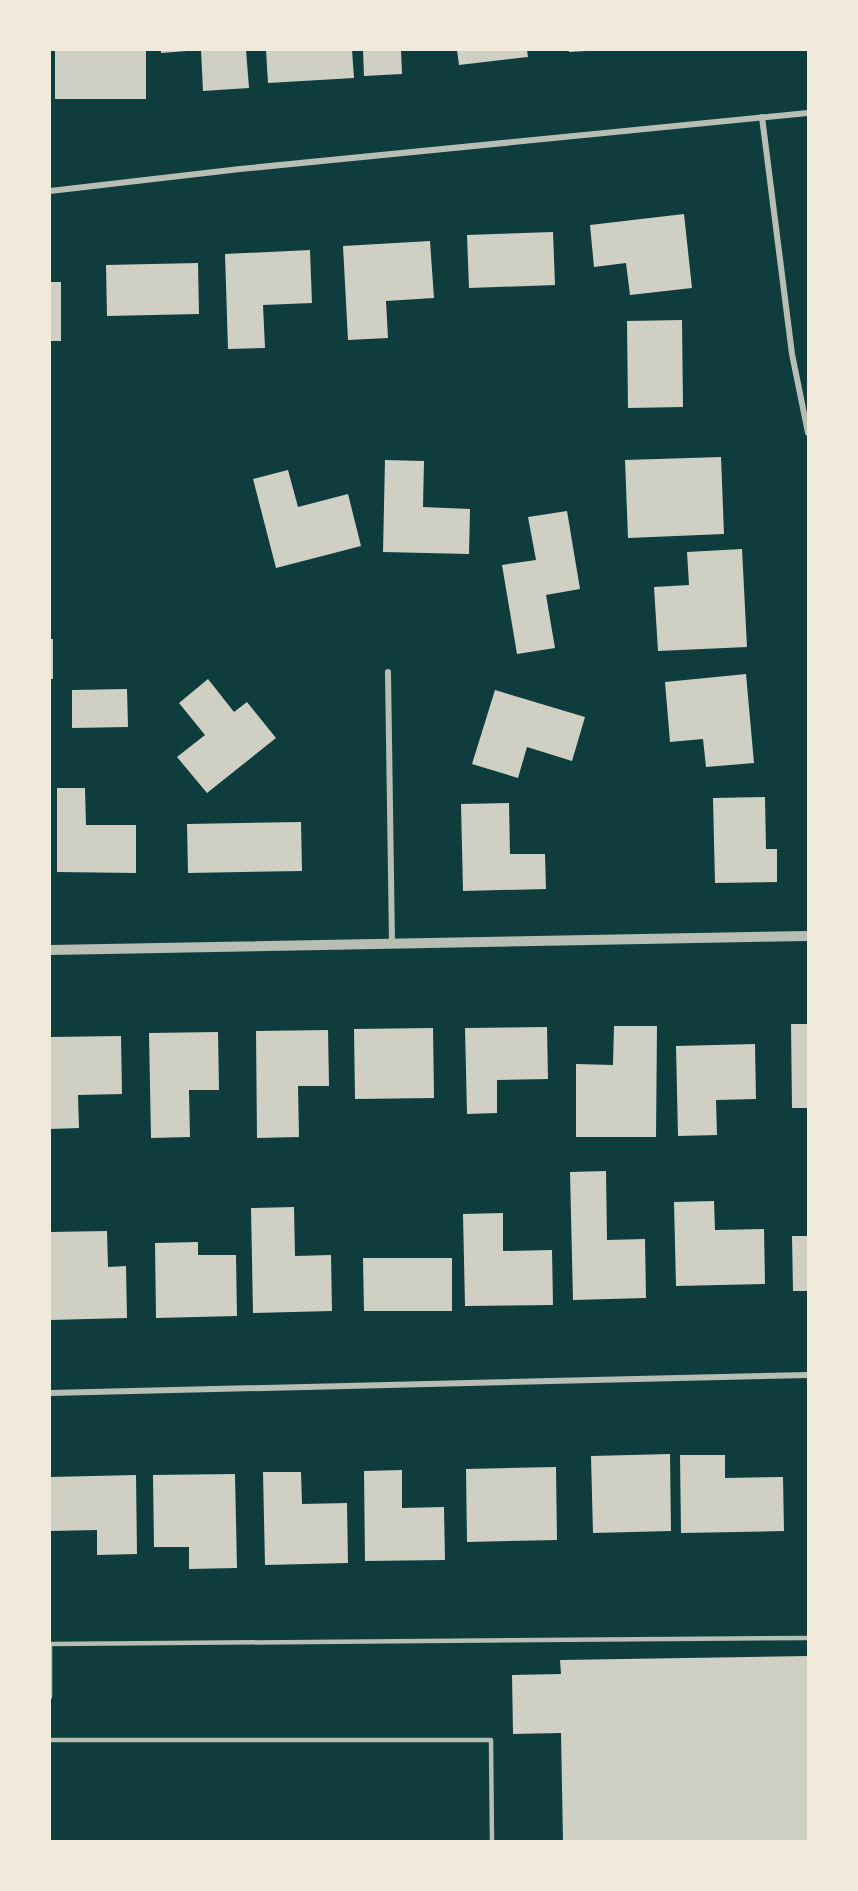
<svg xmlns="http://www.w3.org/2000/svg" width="858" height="1891" viewBox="0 0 858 1891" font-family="'PT Sans Narrow',sans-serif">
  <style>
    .building { fill: #cfcfc3 }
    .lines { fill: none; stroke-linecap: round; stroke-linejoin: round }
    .service { stroke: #b8beb3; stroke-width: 4.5 }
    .minor { stroke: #b8beb3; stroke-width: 6 }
    .tertiary { stroke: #b8beb3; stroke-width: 10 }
  </style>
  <rect width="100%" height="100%" fill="#0f3d3e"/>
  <g class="building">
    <rect x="55" y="50" width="91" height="49"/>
    <path d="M161 50H187V51L161 53Z"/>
    <path d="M201 50H246L249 88 203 91Z"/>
    <path d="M266 50H352L354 78 268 83Z"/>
    <path d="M363 50H401L402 74 364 76Z"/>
    <path d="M457 50H527L528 57 459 65Z"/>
    <path d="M569 50H585L586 51 569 52Z"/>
    <path d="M684 214 692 288 630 295 626 263 594 267 590 225Z"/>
    <path d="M553 232 555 285 469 288 467 235Z"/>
    <path d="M430 241 434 298 386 301 388 338 348 340 343 246Z"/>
    <path d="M310 250 312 303 263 305 265 348 228 349 225 254Z"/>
    <path d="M198 263 199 314 107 316 106 265Z"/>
    <rect x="50" y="282" width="11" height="59"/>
    <path d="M682 320 683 407 628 408 627 321Z"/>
    <path d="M721 457 724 534 628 538 625 460Z"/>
    <path d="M385 460 424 461 423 507 470 509 469 554 383 552Z"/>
    <path d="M288 470 298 507 348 494 361 546 276 568 253 479Z"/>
    <path d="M567 511 580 589 546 595 555 648 517 654 502 565 536 560 528 517Z"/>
    <path d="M742 549 747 647 658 651 654 587 689 585 687 552Z"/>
    <rect x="50" y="639" width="3" height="40"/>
    <path d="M746 674 754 763 706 767 703 739 670 742 665 682Z"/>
    <path d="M208 679 234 712 247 702 276 738 207 793 177 757 205 735 179 703Z"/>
    <path d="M127 689 128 727 72 728V690Z"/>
    <path d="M495 690 585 717 572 761 527 747 518 778 472 764Z"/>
    <path d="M57 788H85L86 825H136V873L57 872Z"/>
    <path d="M765 797 766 849H777V882L715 883 713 798Z"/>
    <path d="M509 803 510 854H545L546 889 463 891 461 804Z"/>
    <path d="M301 822 302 871 188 873 187 824Z"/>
    <path d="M791 1024H808V1108H792Z"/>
    <path d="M614 1026H657L656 1137H576V1064L613 1065Z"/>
    <path d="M547 1027 548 1079 497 1080V1113L467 1114 465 1028Z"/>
    <path d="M433 1028 434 1098 355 1099 354 1029Z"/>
    <path d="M328 1030 329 1086H298L299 1137 257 1138 256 1031Z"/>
    <path d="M218 1032 219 1090H189L190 1137 151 1138 149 1033Z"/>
    <path d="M121 1036 122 1094 78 1095 79 1128 50 1129V1037Z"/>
    <path d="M755 1044 756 1099 716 1100 717 1135 678 1136 676 1046Z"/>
    <path d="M606 1171 607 1240 645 1239 646 1298 573 1300 570 1172Z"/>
    <path d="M714 1201 715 1230 764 1229 765 1284 676 1286 674 1202Z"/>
    <path d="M294 1207 295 1256 331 1255 332 1311 253 1313 251 1208Z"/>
    <path d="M503 1213V1251L552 1250 553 1305 465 1306 463 1214Z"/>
    <path d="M107 1231 108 1267 126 1266 127 1318 50 1320V1232Z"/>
    <path d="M792 1236H808V1291H793Z"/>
    <path d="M198 1242V1255H236L237 1316 156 1318 155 1243Z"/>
    <path d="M363 1258H452V1311H364Z"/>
    <path d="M670 1454 671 1531 593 1533 591 1456Z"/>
    <path d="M680 1455H725V1478L783 1477 784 1531 681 1533Z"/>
    <path d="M556 1467 557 1540 467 1542 466 1469Z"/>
    <path d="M402 1470V1508L444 1507 445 1560 365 1561 364 1471Z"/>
    <path d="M263 1472H301L302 1504 347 1503 348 1563 265 1565Z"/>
    <path d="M235 1474 237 1568 189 1569V1547H154L153 1475Z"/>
    <path d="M136 1475 137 1554 97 1555V1530L50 1531V1477Z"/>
    <path d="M808 1656V1842H563L561 1733 513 1734 512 1675 561 1674 560 1660Z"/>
  </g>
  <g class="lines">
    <g class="service">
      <path d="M50 1697V1644L808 1638"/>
      <path d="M50 1740H491L492 1842"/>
    </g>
    <g class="minor">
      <path d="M762 117 792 354 808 433"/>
      <path d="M50 191 240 169 808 113"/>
      <path d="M388 672 392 943"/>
      <path d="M50 1393 808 1375"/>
    </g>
    <path class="tertiary" d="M50 950 808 936"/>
  </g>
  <rect width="858" height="1891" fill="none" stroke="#f1e9da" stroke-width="102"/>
</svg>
